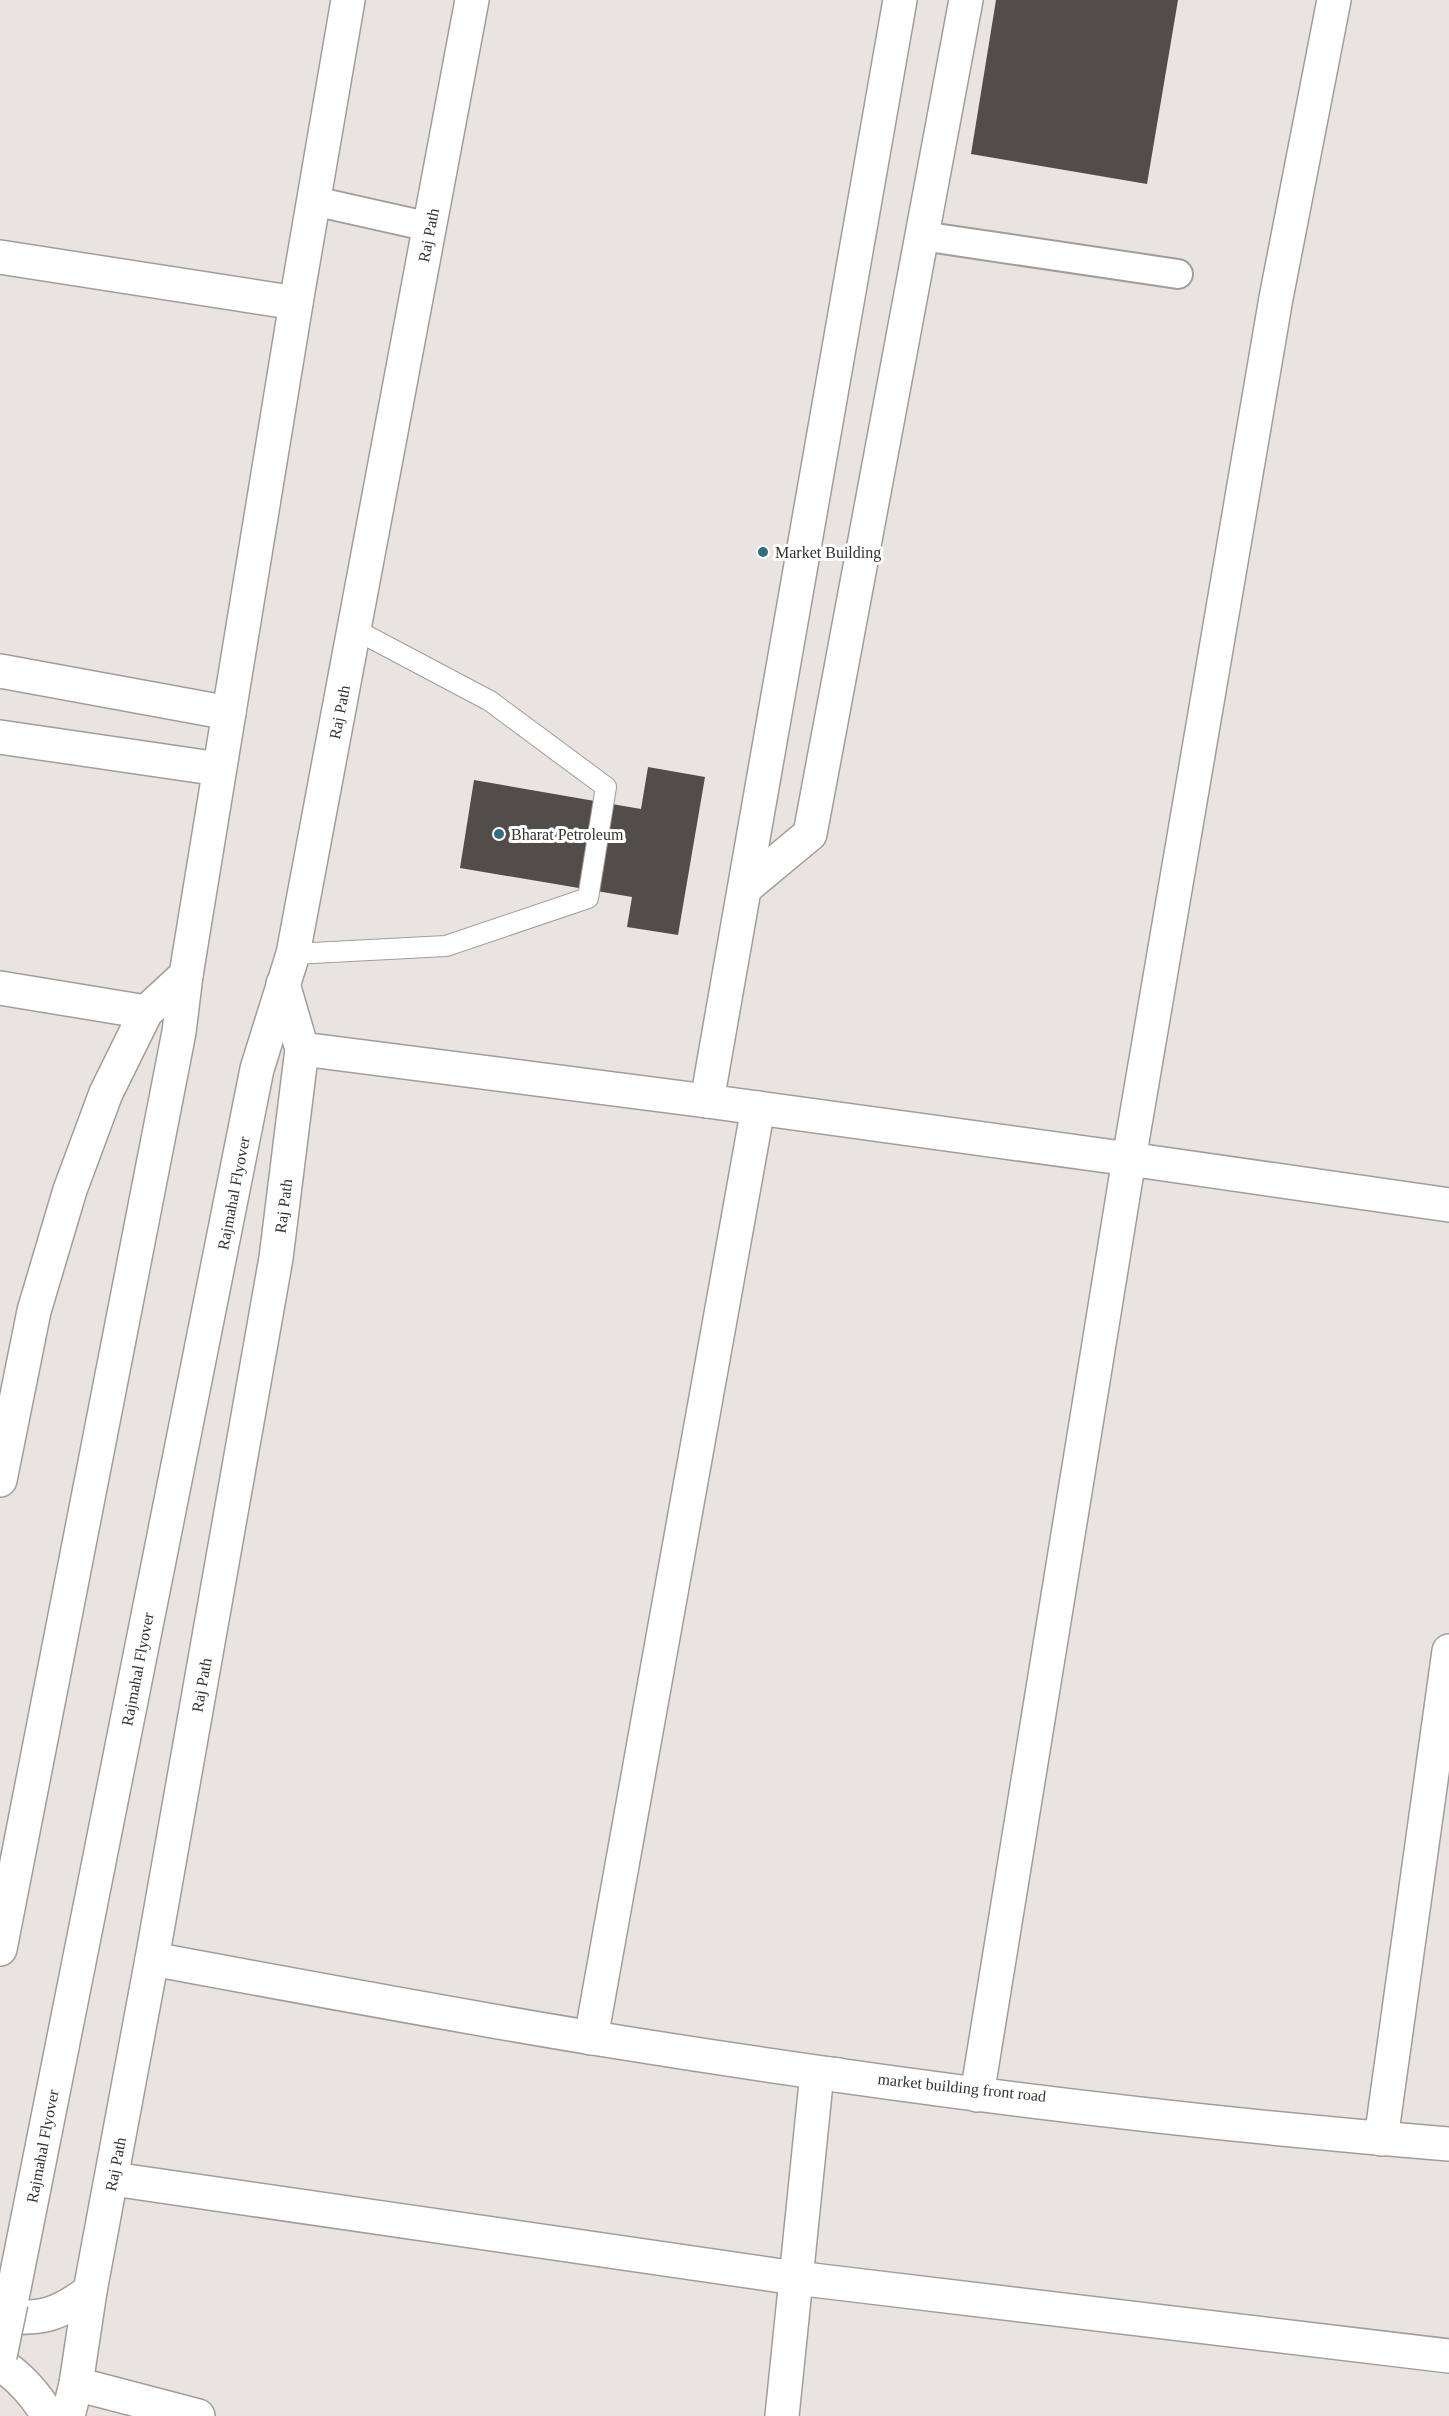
<svg xmlns="http://www.w3.org/2000/svg" width="1449" height="2416" viewBox="0 0 1449 2416" font-family="'Times New Roman',serif">
  <style>
    .building { fill: #524d4b }
    .lines { fill: none; stroke-linecap: round; stroke-linejoin: round }
    .service-casing { stroke: #a29d9b; stroke-width: 22 }
    .pedestrian-casing { stroke: #a29d9b; stroke-width: 32 }
    .minor-casing { stroke: #a29d9b; stroke-width: 36 }
    .primary-casing { stroke: #a29d9b; stroke-width: 36 }
    .service { stroke: #fff; stroke-width: 20 }
    .pedestrian { stroke: #fff; stroke-width: 28 }
    .minor { stroke: #fff; stroke-width: 33 }
    .primary { stroke: #fff; stroke-width: 33 }
    .primary-bridge-casing { stroke: #a29d9b; stroke-width: 36; stroke-linecap: butt }
    .primary-bridge { stroke: #fff; stroke-width: 33 }
    .poi-dot { fill: #2f6d83; stroke: #fff; stroke-width: 2 }
    .labels { text-anchor: middle; stroke-width: 6; stroke-linejoin: round; paint-order: stroke }
    .street-label { font-size: 16px; fill: #343231; stroke: #fff }
    .poi-label { font-size: 16px; fill: #343231; stroke: #fff; text-anchor: start }
  </style>
  <rect width="100%" height="100%" fill="#e9e4e1"/>
  <g class="building">
    <path d="M996 0H1178L1147 184 971 154Z"/>
    <path d="M648 767 705 777 678 935 627 927 632 897 460 868 474 780 641 809Z"/>
  </g>
  <g class="lines">
    <g class="service-casing">
      <path id="service" d="M293 954 446 946 588 898 606 787 490 701 354 629"/>
    </g>
    <g class="pedestrian-casing">
      <g id="pedestrian">
        <path d="M314 201 430 227"/>
        <path d="M922 236 1178 274"/>
      </g>
    </g>
    <g class="minor-casing">
      <g id="minor">
        <path d="M0 257 296 303"/>
        <path d="M0 671 229 713"/>
        <path d="M0 737 219 769"/>
        <path d="M745 888 810 834 966 0"/>
        <path d="M0 988 146 1012"/>
        <path d="M302 1049 707 1101 1129 1159 1276 298 1334 0"/>
        <path d="M707 1101 900 0"/>
        <path d="M152 1959C299 1986 446 2014 593 2038 877 2084 1163 2121 1449 2144"/>
        <path d="M591 2038 758 1108"/>
        <path d="M977 2095 1129 1159 1449 1205"/>
        <path d="M1381 2139 1449 1651"/>
        <path d="M113 2179 796 2278 1449 2356"/>
        <path d="M76 2384 198 2416"/>
        <path d="M782 2416 817 2073 839 2075"/>
      </g>
    </g>
    <g class="primary-casing">
      <g id="primary">
        <path d="M0 1480 34 1311 70 1190 106 1093 146 1012 186 975 296 303 348 0"/>
        <path d="M0 1949 179 1032 186 975"/>
        <path d="M11 2303 257 1069 293 954 472 0"/>
        <path d="M0 2317C42 2319 57 2316 90 2291"/>
        <path d="M0 2364C19 2376 37 2396 48 2416"/>
        <path d="M68 2416 76 2384 90 2291 152 1959 276 1258 302 1049 283 984"/>
      </g>
    </g>
    <use href="#service" class="service"/>
    <use href="#pedestrian" class="pedestrian"/>
    <use href="#minor" class="minor"/>
    <use href="#primary" class="primary"/>
    <g class="primary-bridge-casing">
      <path id="primary-bridge" d="M0 2356 11 2303"/>
    </g>
    <use href="#primary-bridge" class="primary-bridge"/>
  </g>
  <g class="poi-dot">
    <circle cx="763" cy="552" r="6"/>
    <circle cx="499" cy="834" r="6"/>
  </g>
  <g class="labels">
    <g class="street-label">
      <text transform="translate(428 235) rotate(-79)" y="6">Raj Path</text>
      <text transform="translate(339 712) rotate(-79)" y="6">Raj Path</text>
      <text transform="translate(233 1193) rotate(-79)" y="6">Rajmahal Flyover</text>
      <text transform="translate(283 1206) rotate(-83)" y="6">Raj Path</text>
      <text transform="translate(137 1669) rotate(-79)" y="6">Rajmahal Flyover</text>
      <text transform="translate(201 1685) rotate(-80)" y="6">Raj Path</text>
      <text transform="translate(962 2087) rotate(6)" y="6">market building front road</text>
      <text transform="translate(42 2146) rotate(-79)" y="6">Rajmahal Flyover</text>
      <text transform="translate(115 2164) rotate(-79)" y="6">Raj Path</text>
    </g>
    <g class="poi-label">
      <text x="775" y="558">Market Building</text>
      <text x="511" y="840">Bharat Petroleum</text>
    </g>
  </g>
</svg>
